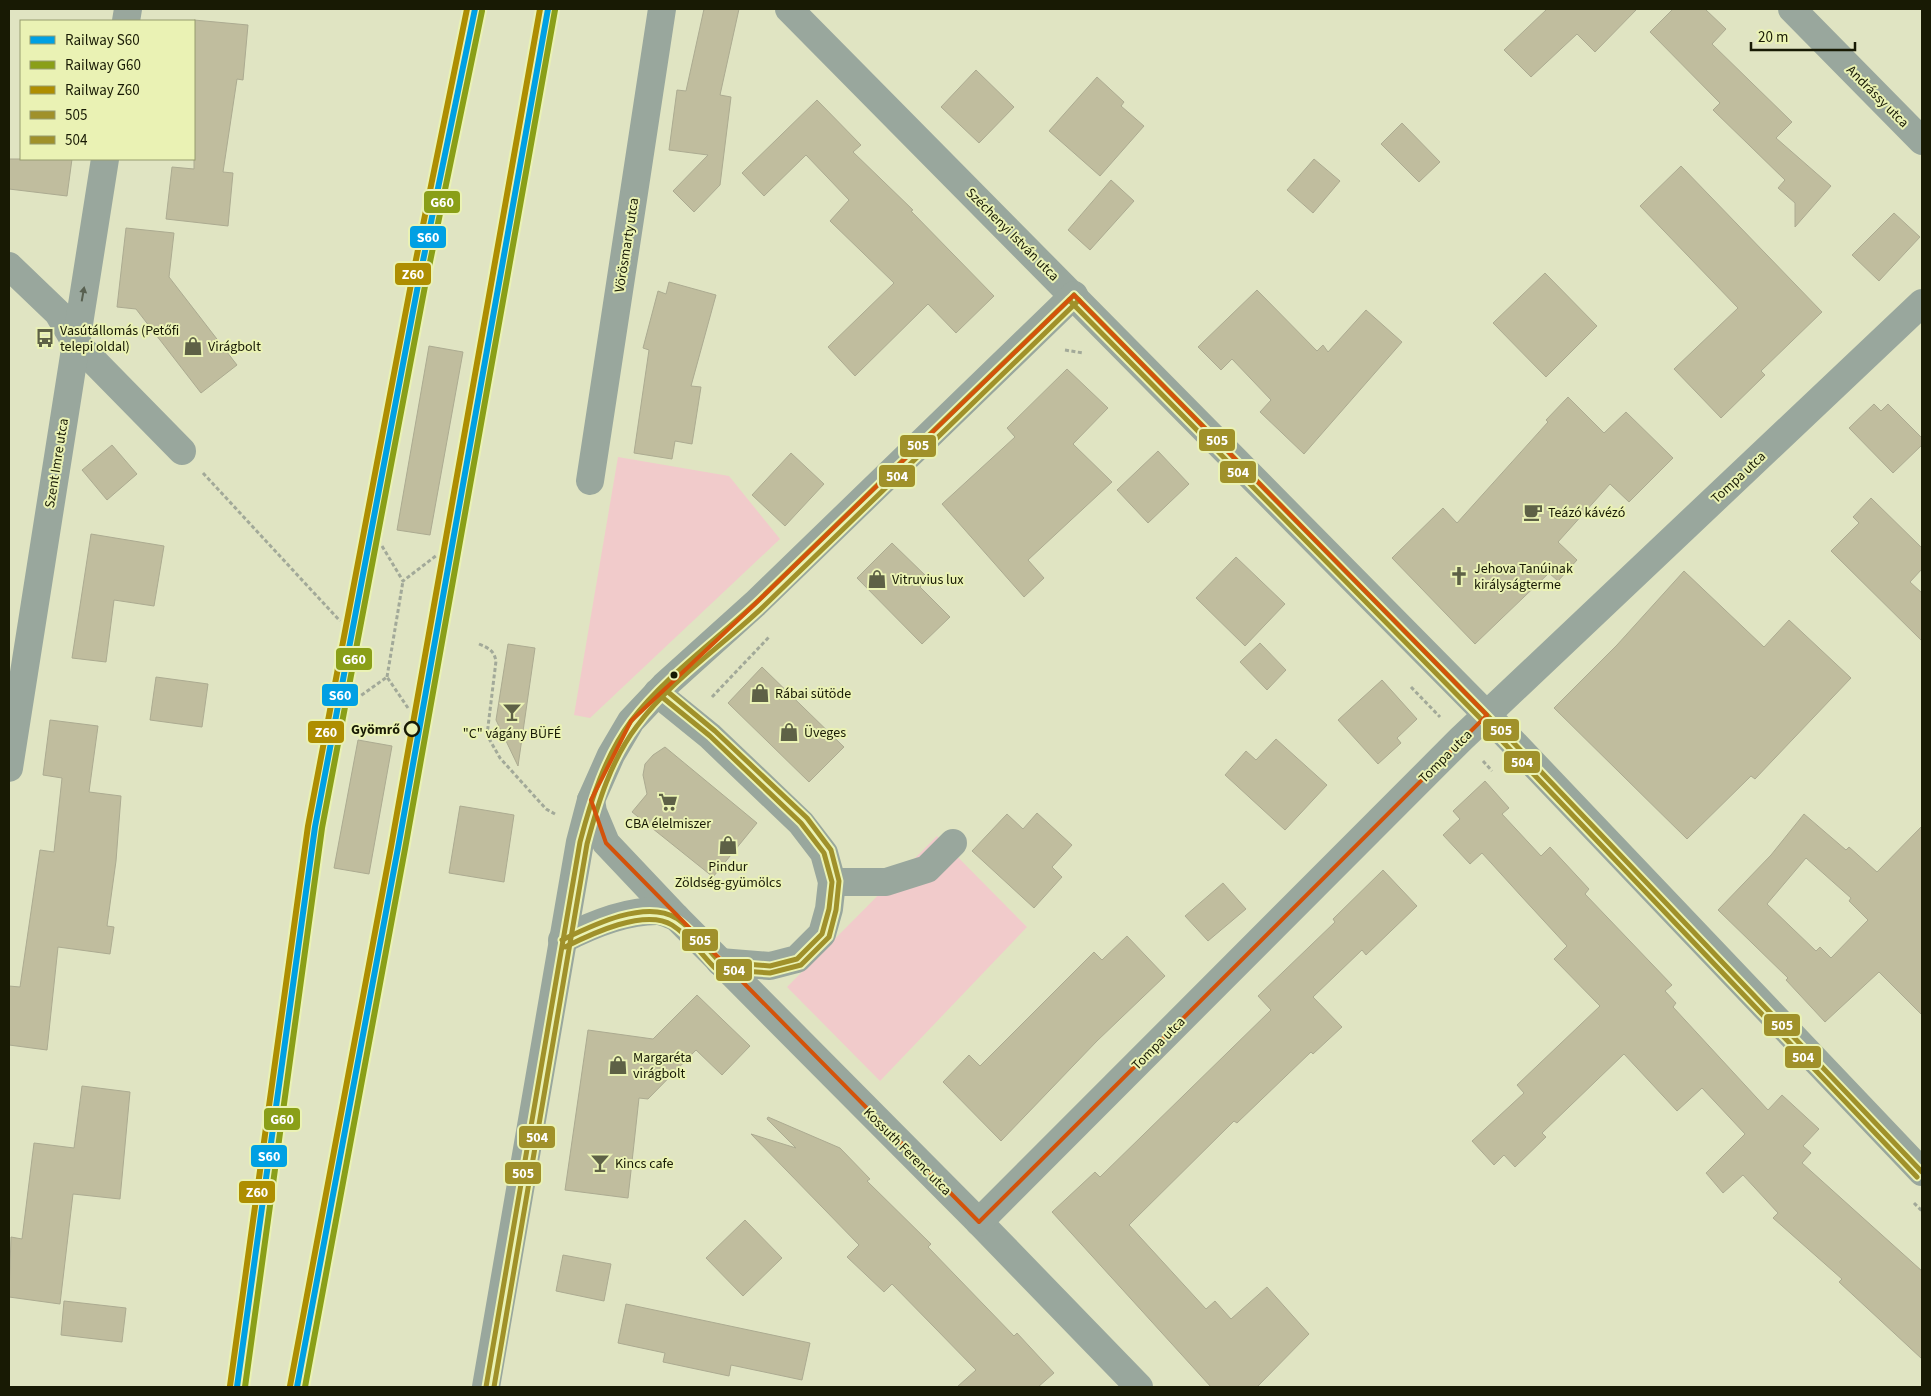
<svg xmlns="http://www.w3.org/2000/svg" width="1931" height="1396" viewBox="0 0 1931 1396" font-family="'Source Sans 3',sans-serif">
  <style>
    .green { fill: #f1cbcb }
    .building { fill: #c0bd9e; stroke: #acab91; fill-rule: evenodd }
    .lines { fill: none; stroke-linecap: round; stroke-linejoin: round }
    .path { stroke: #a2a999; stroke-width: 3; stroke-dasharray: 4 2.5; stroke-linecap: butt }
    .minor { stroke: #99a79d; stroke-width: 28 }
    .bus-1-casing { stroke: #eaf2b4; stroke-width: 9 }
    .bus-2-casing { stroke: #eaf2b4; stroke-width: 9 }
    .bus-1 { stroke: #a0912a; stroke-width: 5 }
    .bus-2 { stroke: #a0912a; stroke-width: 5 }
    .rail-1-casing { stroke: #eaf2b4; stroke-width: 10 }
    .rail-2-casing { stroke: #eaf2b4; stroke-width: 10 }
    .rail-3-casing { stroke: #eaf2b4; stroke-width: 10 }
    .rail-1 { stroke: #00a0e3; stroke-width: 6 }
    .rail-2 { stroke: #8a9f18; stroke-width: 6 }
    .rail-3 { stroke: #ae8e01; stroke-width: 6 }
    .oneway { fill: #586050 }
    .marked { fill: none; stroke: #d3530b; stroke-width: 4; stroke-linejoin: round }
    .bus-dot { fill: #181a04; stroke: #eaf2b4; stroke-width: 2 }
    .stop-dot { fill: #eaf2b4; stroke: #181a04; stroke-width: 2.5 }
    .labels { text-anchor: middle; stroke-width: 4; stroke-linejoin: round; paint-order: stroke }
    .street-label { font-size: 14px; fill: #181a04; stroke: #eaf2b4 }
    .poi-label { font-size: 14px; fill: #181a04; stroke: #eaf2b4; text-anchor: start }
    .stop-label { font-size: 14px; font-weight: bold; fill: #181a04; stroke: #eaf2b4; text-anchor: end }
    .line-badge { stroke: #eaf2b4; stroke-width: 2 }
    .badge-label { font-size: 14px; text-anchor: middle; font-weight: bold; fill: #fff }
  </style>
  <rect width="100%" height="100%" fill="#e0e4c2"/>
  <g class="green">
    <path d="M618 457 729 476 780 539 590 718 574 715Z"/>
    <path d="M937 836 1027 927 880 1081 787 987Z"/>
  </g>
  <g class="building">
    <path d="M704 9H739L720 95 731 97 720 185 694 212 673 191 708 155 669 150 677 90 686 91Z"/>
    <path d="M1547 9H1637L1595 52 1577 34 1531 77 1504 50Z"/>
    <path d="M1673 9H1705L1726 29 1712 44 1792 122 1776 138 1831 186 1795 227V203L1778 188 1785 180 1713 110 1720 103 1650 32Z"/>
    <path d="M194 20 248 25 243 80 237 79 223 172 233 173 228 226 166 219 172 167 194 169Z"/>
    <path d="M976 70 1014 107 979 143 941 107Z"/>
    <path d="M1097 77 1124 102 1121 106 1144 126 1100 176 1049 131Z"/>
    <path d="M817 100 861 145 853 152 913 210 911 211 994 296 956 333 928 304 855 376 828 347 894 283 830 221 849 200 806 155 764 196 742 173Z"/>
    <path d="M1402 123 1440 162 1419 182 1381 144Z"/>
    <path d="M9 159H72L67 196 9 189Z"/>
    <path d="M1314 159 1340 181 1313 213 1287 190Z"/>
    <path d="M1681 166 1822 312 1761 371 1765 375 1721 418 1674 369 1738 308 1640 206Z"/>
    <path d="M1111 180 1134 201 1090 250 1068 230Z"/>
    <path d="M1894 213 1920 237 1879 281 1852 255Z"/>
    <path d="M126 228 174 233 169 277 237 365 201 393 136 309 117 307Z"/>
    <path d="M1545 273 1597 326 1546 377 1493 323Z"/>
    <path d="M669 282 716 295 691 386 701 387 692 444 675 441 672 459 634 453 649 350 643 348 658 291 666 294Z"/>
    <path d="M1257 290 1317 351 1323 345 1328 352 1366 310 1402 342 1304 454 1260 412 1271 400 1232 359 1221 370 1198 347Z"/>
    <path d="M429 346 463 352 430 535 397 530Z"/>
    <path d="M1067 369 1108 408 1073 444 1112 482 1028 560 1044 578 1024 597 942 504 1015 437 1007 428Z"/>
    <path d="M1568 397 1604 433 1626 412 1673 458 1629 502 1610 484 1558 542 1577 560 1558 581 1549 573 1475 644 1392 558 1443 508 1457 523 1548 422 1546 420Z"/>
    <path d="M1874 404 1881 411 1888 404 1922 438V445L1893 473 1849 428Z"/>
    <path d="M112 445 137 474 107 500 82 470Z"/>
    <path d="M1158 451 1189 484 1148 523 1117 490Z"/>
    <path d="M791 453 824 484 785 526 752 495Z"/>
    <path d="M1871 498 1922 548V569L1910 582 1922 593V641L1831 551 1859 523 1853 517Z"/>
    <path d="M91 534 164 546 154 606 114 600 106 662 72 658Z"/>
    <path d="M892 543 928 578 920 587 950 617 922 644 857 578Z"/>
    <path d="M1236 557 1285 604 1245 646 1196 598Z"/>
    <path d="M1684 571 1764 647 1789 620 1851 678 1755 779 1751 776 1687 839 1554 708 1617 645Z"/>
    <path d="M1260 643 1286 670 1267 690 1240 662Z"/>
    <path d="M508 644 535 648 518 766 496 720Z"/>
    <path d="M762 667 844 747 809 782 728 703Z"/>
    <path d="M156 677 208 684 202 727 150 720Z"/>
    <path d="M1382 680 1417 719 1397 738 1401 743 1378 764 1338 720Z"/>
    <path d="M50 720 98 726 89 792 121 796 116 861 107 926 114 927 110 954 58 947 47 1050 9 1045V986L20 987 40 850 54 852 62 778 43 775Z"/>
    <path d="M1276 739 1327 785 1285 830 1225 775 1246 751 1256 760Z"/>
    <path d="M358 740 392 746 369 874 334 868Z"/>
    <path d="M665 747 757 823 713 877 632 812 647 794 643 775 645 764 653 755Z"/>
    <path d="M1485 781 1509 808 1502 814 1541 856 1550 847 1589 889 1585 894 1672 985 1665 991 1676 1003 1673 1007 1768 1110 1782 1095 1819 1129 1803 1146 1811 1153 1802 1163 1922 1271V1359L1839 1282 1842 1279 1773 1218 1778 1213 1743 1175 1723 1193 1706 1173 1745 1134 1702 1088 1677 1111 1624 1054 1542 1133 1546 1137 1515 1167 1504 1155 1494 1165 1472 1141 1524 1093 1517 1085 1600 1006 1554 959 1567 946 1521 896 1482 853 1470 864 1443 835 1460 819 1453 811Z"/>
    <path d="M460 806 514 815 504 882 449 873Z"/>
    <path d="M1037 813 1072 845 1052 867 1062 877 1034 908 972 851 1007 814 1023 829Z"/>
    <path d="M1804 814 1846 850 1849 847 1877 872 1922 826V1015L1879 972 1825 1022 1786 980 1788 978 1718 910 1771 855ZM1806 858 1851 898 1849 901 1868 920 1831 958 1820 947 1816 951 1767 904Z"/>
    <path d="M1383 870 1417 906 1366 955 1362 950 1313 997 1342 1027 1313 1054 1311 1052 1237 1123 1234 1121 1129 1225 1206 1309 1215 1301 1231 1319 1267 1287 1309 1334 1257 1387H1211L1052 1212 1095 1172 1100 1177 1271 1010 1258 996 1335 922 1333 919Z"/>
    <path d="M1223 883 1246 909 1208 941 1185 916Z"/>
    <path d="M1127 936 1165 976 1097 1041 1001 1141 943 1082 969 1055 980 1066 1094 952 1102 960Z"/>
    <path d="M697 995 750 1046 722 1075 696 1050 648 1099 639 1098 628 1198 565 1190 588 1030 653 1039Z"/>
    <path d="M82 1086 130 1092 120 1199 73 1194 60 1304 9 1297 11 1237 22 1239 34 1143 74 1148Z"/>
    <path d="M768 1117 840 1148 870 1179 867 1181 931 1244 928 1247 1014 1336 1017 1333 1054 1373 1038 1387H957L976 1370 892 1284 884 1292 847 1257 859 1245 751 1134 796 1148 767 1119Z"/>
    <path d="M745 1220 782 1258 743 1296 706 1258Z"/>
    <path d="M563 1255 611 1264 604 1301 556 1291Z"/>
    <path d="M64 1301 126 1308 122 1342 61 1335Z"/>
    <path d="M626 1304 810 1343 802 1380 731 1365 729 1376 663 1362 665 1353 618 1343Z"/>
  </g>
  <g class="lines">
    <g class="path">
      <path d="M1065 350 1083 353"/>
      <path d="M203 473 340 621"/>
      <path d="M382 546 403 581 437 555"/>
      <path d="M479 644C488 648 494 650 496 661L487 735 500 758 546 809 555 814"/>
      <path d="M387 677 403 581"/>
      <path d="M1411 687 1440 717"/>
      <path d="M712 697 770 636"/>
      <path d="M356 699 387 677 408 708"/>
      <path d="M1483 761 1492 771"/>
      <path d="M1914 1203 1922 1211"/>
    </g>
    <g class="minor">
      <path d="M789 9 1487 715 1922 1172"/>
      <path d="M1792 9 1922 141"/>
      <path d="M126 21 128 9"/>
      <path d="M9 266 58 313 75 342 182 451"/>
      <path d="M590 481 662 9"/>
      <path d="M657 693 710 736 801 823 824 853 832 882 829 909 822 934 797 959 770 966 720 962"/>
      <path d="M9 768 105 159"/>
      <path d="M591 800 593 812 606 843 676 917 979 1222 1139 1387"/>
      <path d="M832 882H886L927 869 953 843"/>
      <path d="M562 940C589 926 625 911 657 911 663 911 670 915 676 917"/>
      <path d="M979 1222 1461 739 1922 303"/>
      <path d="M486 1387 580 842 591 800 611 755 631 721 664 686 755 604 1074 295"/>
    </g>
    <g class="bus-1-casing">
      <g id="bus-1">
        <path d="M1074 295 1487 715 1922 1172"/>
        <path d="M562 940C591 926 645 899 676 918 693 929 706 948 720 962L770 966 797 959 822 934 829 909 832 882 824 853 801 823 710 736 657 693"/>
        <path d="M486 1387 580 842C591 800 605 756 631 721 664 677 719 638 760 599 864 498 969 396 1074 295"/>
      </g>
    </g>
    <g class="bus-2-casing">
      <g id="bus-2">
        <path d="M1069 300 1482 720 1917 1177"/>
        <path d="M565 947C591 934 645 908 672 925 690 936 701 955 716 969L770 973 801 965 829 937 836 910 839 881 831 850 807 818 715 731 662 687"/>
        <path d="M494 1387 587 844C598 803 611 760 637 726 670 681 723 645 764 606 869 504 974 402 1079 300"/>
      </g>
    </g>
    <use href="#bus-1" class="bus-1"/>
    <use href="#bus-2" class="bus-2"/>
    <g class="rail-1-casing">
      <g id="rail-1">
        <path d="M237 1387 315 827 418 285 475 9"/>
        <path d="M297 1387 398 848 548 9"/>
      </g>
    </g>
    <g class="rail-2-casing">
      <g id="rail-2">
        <path d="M245 1387 322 828 425 286 482 11"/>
        <path d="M305 1387 405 849 555 10"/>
      </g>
    </g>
    <g class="rail-3-casing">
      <g id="rail-3">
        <path d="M230 1386 308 826 411 284 467 9"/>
        <path d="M290 1386 391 847 540 9"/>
      </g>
    </g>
    <use href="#rail-1" class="rail-1"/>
    <use href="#rail-2" class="rail-2"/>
    <use href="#rail-3" class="rail-3"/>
  </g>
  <defs><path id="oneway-solid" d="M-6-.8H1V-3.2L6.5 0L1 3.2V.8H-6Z" transform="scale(1.25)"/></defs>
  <use class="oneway" href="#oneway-solid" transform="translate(83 294) rotate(-80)"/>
  <path class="marked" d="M1074 295 1487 715 979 1222 606 843 591 800 631 721 755 604Z"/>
  <defs>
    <g id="bus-bare" transform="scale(1.5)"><path d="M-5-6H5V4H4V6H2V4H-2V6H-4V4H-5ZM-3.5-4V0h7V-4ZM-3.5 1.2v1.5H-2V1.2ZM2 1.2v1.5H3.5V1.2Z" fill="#5e6146" stroke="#eaf2b4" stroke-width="2.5" paint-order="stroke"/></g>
    <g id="shop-bare" transform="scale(1.5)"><path d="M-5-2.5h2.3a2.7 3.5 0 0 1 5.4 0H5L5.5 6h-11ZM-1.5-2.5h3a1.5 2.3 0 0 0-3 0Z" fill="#5e6146" stroke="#eaf2b4" stroke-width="2.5" paint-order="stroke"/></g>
    <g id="cafe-bare" transform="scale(1.5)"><path d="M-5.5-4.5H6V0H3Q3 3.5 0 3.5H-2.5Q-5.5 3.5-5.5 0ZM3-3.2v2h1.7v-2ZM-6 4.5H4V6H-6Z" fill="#5e6146" stroke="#eaf2b4" stroke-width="2.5" paint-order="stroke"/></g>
    <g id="church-bare" transform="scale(1.5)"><path d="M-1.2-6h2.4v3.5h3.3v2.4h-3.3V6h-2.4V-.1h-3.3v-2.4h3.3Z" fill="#5e6146" stroke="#eaf2b4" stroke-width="2.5" paint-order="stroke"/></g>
    <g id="bar-bare" transform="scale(1.5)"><path d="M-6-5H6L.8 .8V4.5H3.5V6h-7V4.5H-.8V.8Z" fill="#5e6146" stroke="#eaf2b4" stroke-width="2.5" paint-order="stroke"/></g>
    <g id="supermarket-bare" transform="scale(1.5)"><path d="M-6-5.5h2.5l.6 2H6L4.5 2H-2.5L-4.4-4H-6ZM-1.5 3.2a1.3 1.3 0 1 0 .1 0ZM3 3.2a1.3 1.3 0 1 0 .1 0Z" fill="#5e6146" stroke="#eaf2b4" stroke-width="2.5" paint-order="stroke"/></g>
  </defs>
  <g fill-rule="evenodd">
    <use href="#bus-bare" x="45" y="338"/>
    <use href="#shop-bare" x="193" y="346"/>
    <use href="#cafe-bare" x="1533" y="512"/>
    <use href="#church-bare" x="1459" y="576"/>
    <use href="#shop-bare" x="877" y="579"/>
    <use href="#shop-bare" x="760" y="693"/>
    <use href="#bar-bare" x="512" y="712"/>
    <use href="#shop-bare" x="789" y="732"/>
    <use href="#supermarket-bare" x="668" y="802"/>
    <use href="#shop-bare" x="728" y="845"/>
    <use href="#shop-bare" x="618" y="1065"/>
    <use href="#bar-bare" x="600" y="1163"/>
  </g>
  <circle class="bus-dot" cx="674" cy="675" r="4.5"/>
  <circle class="stop-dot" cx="412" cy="729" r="7"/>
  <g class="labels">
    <g class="street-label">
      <text transform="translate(1878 96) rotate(45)" y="5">Andrássy utca</text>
      <text transform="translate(1013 234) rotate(45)" y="5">Széchenyi István utca</text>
      <text transform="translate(626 245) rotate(-81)" y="5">Vörösmarty utca</text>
      <text transform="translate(56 463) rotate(-81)" y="5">Szent Imre utca</text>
      <text transform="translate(1738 477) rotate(-43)" y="5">Tompa utca</text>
      <text transform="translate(1445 756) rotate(-45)" y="5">Tompa utca</text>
      <text transform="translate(1158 1043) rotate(-45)" y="5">Tompa utca</text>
      <text transform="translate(908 1151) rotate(45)" y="5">Kossuth Ferenc utca</text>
    </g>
    <g class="poi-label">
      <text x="60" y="335">Vasútállomás (Petőfi<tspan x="60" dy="16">telepi oldal)</tspan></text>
      <text x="208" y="351">Virágbolt</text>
      <text x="1548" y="517">Teázó kávézó</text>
      <text x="1474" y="573">Jehova Tanúinak<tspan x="1474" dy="16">királyságterme</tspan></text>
      <text x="892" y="584">Vitruvius lux</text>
      <text x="775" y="698">Rábai sütöde</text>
      <text x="804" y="737">Üveges</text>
      <text x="512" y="738" text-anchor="middle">"C" vágány BÜFÉ</text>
      <text x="668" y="828" text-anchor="middle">CBA élelmiszer</text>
      <text x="728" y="871" text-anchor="middle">Pindur<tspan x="728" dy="16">Zöldség-gyümölcs</tspan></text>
      <text x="633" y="1062">Margaréta<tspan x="633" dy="16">virágbolt</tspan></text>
      <text x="615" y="1168">Kincs cafe</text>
    </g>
    <g class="stop-label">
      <text x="400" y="734">Gyömrő</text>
    </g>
  </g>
  <g class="line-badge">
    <rect x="423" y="190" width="38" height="24" rx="5" fill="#8a9f18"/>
    <rect x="409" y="225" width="38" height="24" rx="5" fill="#00a0e3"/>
    <rect x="394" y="262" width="38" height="24" rx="5" fill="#ae8e01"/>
    <rect x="1198" y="428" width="38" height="24" rx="5" fill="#a0912a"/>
    <rect x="899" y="434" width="38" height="24" rx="5" fill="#a0912a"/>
    <rect x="1219" y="460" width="38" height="24" rx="5" fill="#a0912a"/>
    <rect x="878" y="464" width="38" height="24" rx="5" fill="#a0912a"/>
    <rect x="335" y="647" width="38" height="24" rx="5" fill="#8a9f18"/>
    <rect x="321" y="683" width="38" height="24" rx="5" fill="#00a0e3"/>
    <rect x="1482" y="718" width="38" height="24" rx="5" fill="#a0912a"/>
    <rect x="307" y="720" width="38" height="24" rx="5" fill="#ae8e01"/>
    <rect x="1503" y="750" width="38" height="24" rx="5" fill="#a0912a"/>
    <rect x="681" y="928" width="38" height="24" rx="5" fill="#a0912a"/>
    <rect x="715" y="958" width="38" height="24" rx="5" fill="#a0912a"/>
    <rect x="1763" y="1013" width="38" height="24" rx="5" fill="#a0912a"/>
    <rect x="1784" y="1045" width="38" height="24" rx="5" fill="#a0912a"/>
    <rect x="263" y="1107" width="38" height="24" rx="5" fill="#8a9f18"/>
    <rect x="518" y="1125" width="38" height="24" rx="5" fill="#a0912a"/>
    <rect x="250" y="1144" width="38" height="24" rx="5" fill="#00a0e3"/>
    <rect x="504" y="1161" width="38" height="24" rx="5" fill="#a0912a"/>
    <rect x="238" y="1180" width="38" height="24" rx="5" fill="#ae8e01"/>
  </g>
  <g class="badge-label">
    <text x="442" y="207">G60</text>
    <text x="428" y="242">S60</text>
    <text x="413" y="279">Z60</text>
    <text x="1217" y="445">505</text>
    <text x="918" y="450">505</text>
    <text x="1238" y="477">504</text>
    <text x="897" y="481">504</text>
    <text x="354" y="664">G60</text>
    <text x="340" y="700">S60</text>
    <text x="1501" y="735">505</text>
    <text x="326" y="737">Z60</text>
    <text x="1522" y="767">504</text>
    <text x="700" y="945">505</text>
    <text x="734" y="975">504</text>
    <text x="1782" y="1030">505</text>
    <text x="1803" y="1062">504</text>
    <text x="282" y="1124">G60</text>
    <text x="537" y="1142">504</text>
    <text x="269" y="1161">S60</text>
    <text x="523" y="1178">505</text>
    <text x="257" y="1197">Z60</text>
  </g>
  <rect width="1931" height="1396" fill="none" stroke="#181a04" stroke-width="20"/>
  <rect x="20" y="20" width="175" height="140" fill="#eaf2b4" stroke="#969c6e"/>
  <rect x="30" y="36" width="25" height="8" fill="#00a0e3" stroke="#969c6e"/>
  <text x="65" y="45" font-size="15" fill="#181a04">Railway S60</text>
  <rect x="30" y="61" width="25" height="8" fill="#8a9f18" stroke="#969c6e"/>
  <text x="65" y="70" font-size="15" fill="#181a04">Railway G60</text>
  <rect x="30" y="86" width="25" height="8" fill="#ae8e01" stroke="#969c6e"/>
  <text x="65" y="95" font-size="15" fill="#181a04">Railway Z60</text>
  <rect x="30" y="111" width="25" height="8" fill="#a0912a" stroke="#969c6e"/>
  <text x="65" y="120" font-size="15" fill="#181a04">505</text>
  <rect x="30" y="136" width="25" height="8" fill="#a0912a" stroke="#969c6e"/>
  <text x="65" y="145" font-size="15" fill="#181a04">504</text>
  <path d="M1751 42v8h104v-8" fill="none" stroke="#181a04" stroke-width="2.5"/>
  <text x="1758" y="42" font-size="15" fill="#181a04" stroke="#eaf2b4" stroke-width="4" paint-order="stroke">20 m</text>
</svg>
